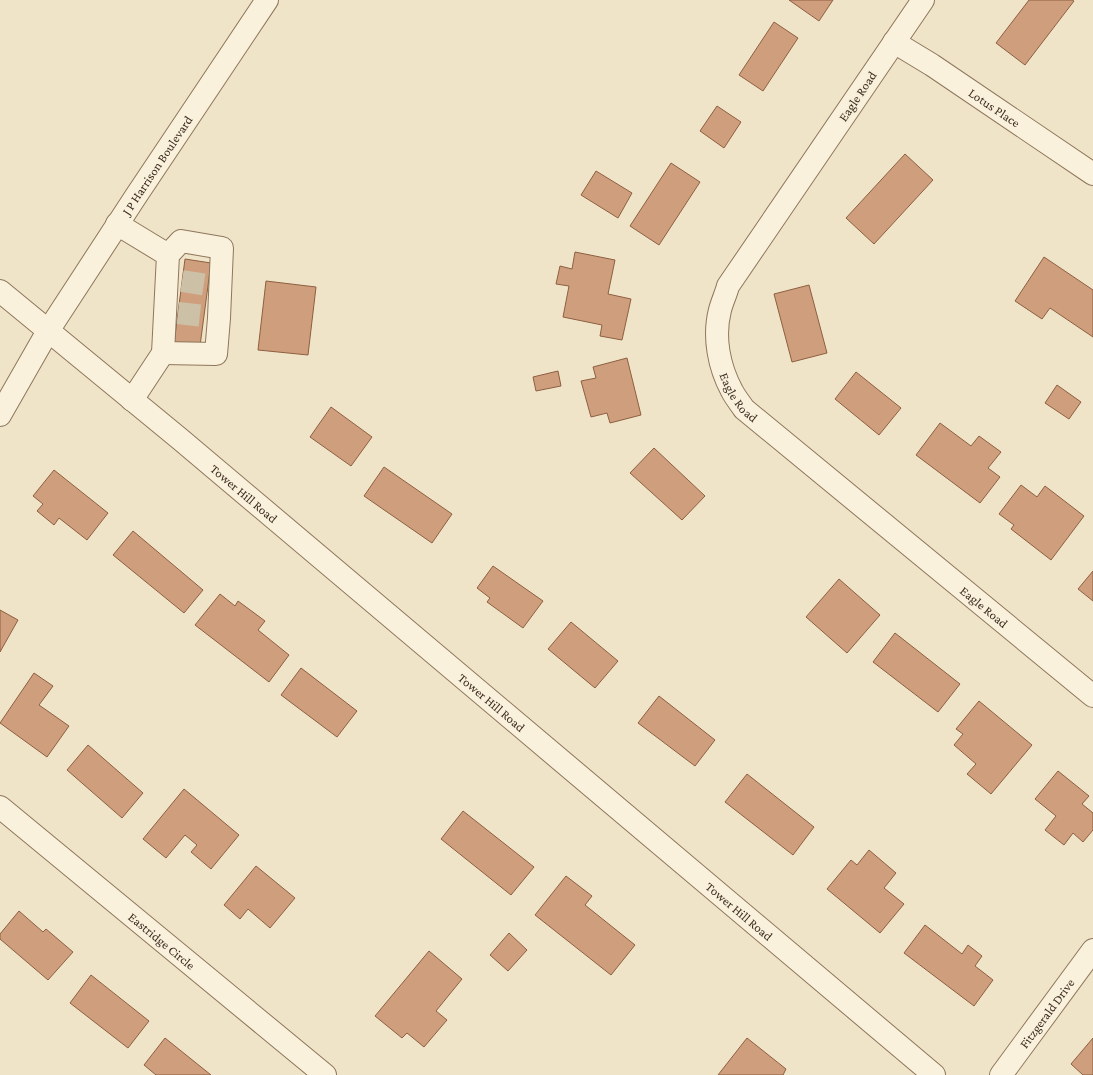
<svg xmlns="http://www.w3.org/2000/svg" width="1093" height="1075" viewBox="0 0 1093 1075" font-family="'Crimson Pro',serif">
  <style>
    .building { fill: #cf9f7d; stroke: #8d5f41 }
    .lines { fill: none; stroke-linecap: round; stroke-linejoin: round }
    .minor-tunnel { stroke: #ccc0a6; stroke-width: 22; stroke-dasharray: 22 11; stroke-linecap: butt }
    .minor-casing { stroke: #8d765c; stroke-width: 24 }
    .minor { stroke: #faf1dc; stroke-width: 22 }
    .labels { text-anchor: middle; stroke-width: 3.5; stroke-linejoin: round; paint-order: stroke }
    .street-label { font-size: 13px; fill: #3d2e20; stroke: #f7eed8 }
  </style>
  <rect width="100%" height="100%" fill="#f0e4c8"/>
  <g class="building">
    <path d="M789 0H833L819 21Z"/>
    <path d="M1029 0H1072L1074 1 1025 65 996 43Z"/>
    <path d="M774 22 798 38 763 91 739 75Z"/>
    <path d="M717 106 741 122 724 148 700 131Z"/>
    <path d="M905 154 933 180 874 244 846 218Z"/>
    <path d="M671 163 700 182 659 245 630 226Z"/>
    <path d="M596 171 632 193 618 218 581 195Z"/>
    <path d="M575 252 615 260 608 294 631 299 622 340 600 336 602 325 563 317 569 286 556 284 560 266 572 269Z"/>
    <path d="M1044 257 1093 290V337L1050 308 1042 319 1015 301Z"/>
    <path d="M185 259 211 263 200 346 174 343Z"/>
    <path d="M266 281 316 287 308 355 258 350Z"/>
    <path d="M809 285 827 353 792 362 774 294Z"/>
    <path d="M627 358 641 415 610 423 607 413 591 417 581 381 596 378 593 367Z"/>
    <path d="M558 371 561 386 536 391 533 377Z"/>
    <path d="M856 372 901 408 879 435 835 399Z"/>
    <path d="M1057 385 1081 402 1069 419 1045 403Z"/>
    <path d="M331 407 372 437 351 466 310 437Z"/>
    <path d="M940 423 971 446 979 436 1001 452 988 468 1000 477 980 503 916 455Z"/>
    <path d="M654 448 705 496 682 520 630 473Z"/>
    <path d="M384 467 452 514 432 543 364 496Z"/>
    <path d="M54 470 108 513 87 540 59 518 54 525 37 511 43 504 33 496Z"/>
    <path d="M1021 485 1037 497 1045 486 1084 516 1051 560 1011 529 1014 525 999 514Z"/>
    <path d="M133 531 203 590 184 613 113 555Z"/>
    <path d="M493 566 543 601 523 628 487 602 490 598 477 588Z"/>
    <path d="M1093 571V601L1078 589Z"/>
    <path d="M839 579 880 615 847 653 806 617Z"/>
    <path d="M220 594 235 606 238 601 265 621 258 630 289 655 269 682 195 625Z"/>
    <path d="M0 610 18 620 0 652Z"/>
    <path d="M571 622 618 661 595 688 548 649Z"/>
    <path d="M895 633 960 684 938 712 873 662Z"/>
    <path d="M301 668 357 711 337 737 281 695Z"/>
    <path d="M34 673 53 686 39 705 69 726 47 757 0 723Z"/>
    <path d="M659 696 715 740 695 766 638 723Z"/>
    <path d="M979 701 1032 745 991 794 967 774 976 764 954 745 963 734 956 729Z"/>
    <path d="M88 745 143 793 122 818 67 770Z"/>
    <path d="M1058 771 1089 796 1082 804 1093 813V830L1083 842 1073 833 1064 845 1045 830 1056 816 1035 799Z"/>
    <path d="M747 774 814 827 793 855 725 802Z"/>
    <path d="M184 789 239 835 211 869 191 852 197 845 185 835 166 858 143 839Z"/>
    <path d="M463 811 534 867 511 895 441 839Z"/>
    <path d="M869 850 896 873 884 888 904 904 880 933 827 889 851 860 857 865Z"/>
    <path d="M256 866 295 898 270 928 248 909 240 919 224 905Z"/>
    <path d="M566 876 592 896 585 905 635 945 611 975 535 915Z"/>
    <path d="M19 911 43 932 46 929 73 952 48 980 0 939V934Z"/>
    <path d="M925 925 962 954 968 945 982 956 975 966 993 980 974 1006 904 953Z"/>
    <path d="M509 933 527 950 508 971 490 955Z"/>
    <path d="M429 951 462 979 436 1011 447 1020 424 1047 407 1033 402 1038 375 1016Z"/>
    <path d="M91 975 149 1021 128 1048 70 1003Z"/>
    <path d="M165 1038 211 1075H156L144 1065Z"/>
    <path d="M747 1038 786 1069 783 1075H718Z"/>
    <path d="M1093 1038V1075H1083L1071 1064Z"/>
  </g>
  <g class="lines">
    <g class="minor-tunnel">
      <path d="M182 281 208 285"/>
      <path d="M178 313 204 316"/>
    </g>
    <g class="minor-casing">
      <g id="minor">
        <path id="s1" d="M923 0 728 286C726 294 722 302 720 310 713 337 719 367 732 391 735 397 740 403 744 409L1093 696"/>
        <path id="s2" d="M894 42 932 65 1093 174"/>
        <path d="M117 224 168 255 163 353 216 354 219 318 222 248 181 241 168 255"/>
        <path id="s3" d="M0 291 180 439 934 1075"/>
        <path d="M132 400 163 353"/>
        <path id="s4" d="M0 415 48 331 136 196 267 0"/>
        <path id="s5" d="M0 807 325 1075"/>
        <path id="s6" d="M1001 1075 1093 950"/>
      </g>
    </g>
    <use href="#minor" class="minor"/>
  </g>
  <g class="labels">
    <g class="street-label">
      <text transform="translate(857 96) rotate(-56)" y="5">Eagle Road</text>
      <text dy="5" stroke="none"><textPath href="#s2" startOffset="120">Lotus Place</textPath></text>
      <text dy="5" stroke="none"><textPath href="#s4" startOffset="295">J P Harrison Boulevard</textPath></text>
      <text dy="5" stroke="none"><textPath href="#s1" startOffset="464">Eagle Road</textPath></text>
      <text dy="5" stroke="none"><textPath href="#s3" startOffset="317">Tower Hill Road</textPath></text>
      <text dy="5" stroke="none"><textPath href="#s1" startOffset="788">Eagle Road</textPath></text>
      <text dy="5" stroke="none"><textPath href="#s3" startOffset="641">Tower Hill Road</textPath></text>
      <text dy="5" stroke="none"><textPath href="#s3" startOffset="965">Tower Hill Road</textPath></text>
      <text dy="5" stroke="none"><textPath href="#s5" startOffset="210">Eastridge Circle</textPath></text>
      <text dy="5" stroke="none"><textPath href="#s6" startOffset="77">Fitzgerald Drive</textPath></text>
    </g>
  </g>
</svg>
